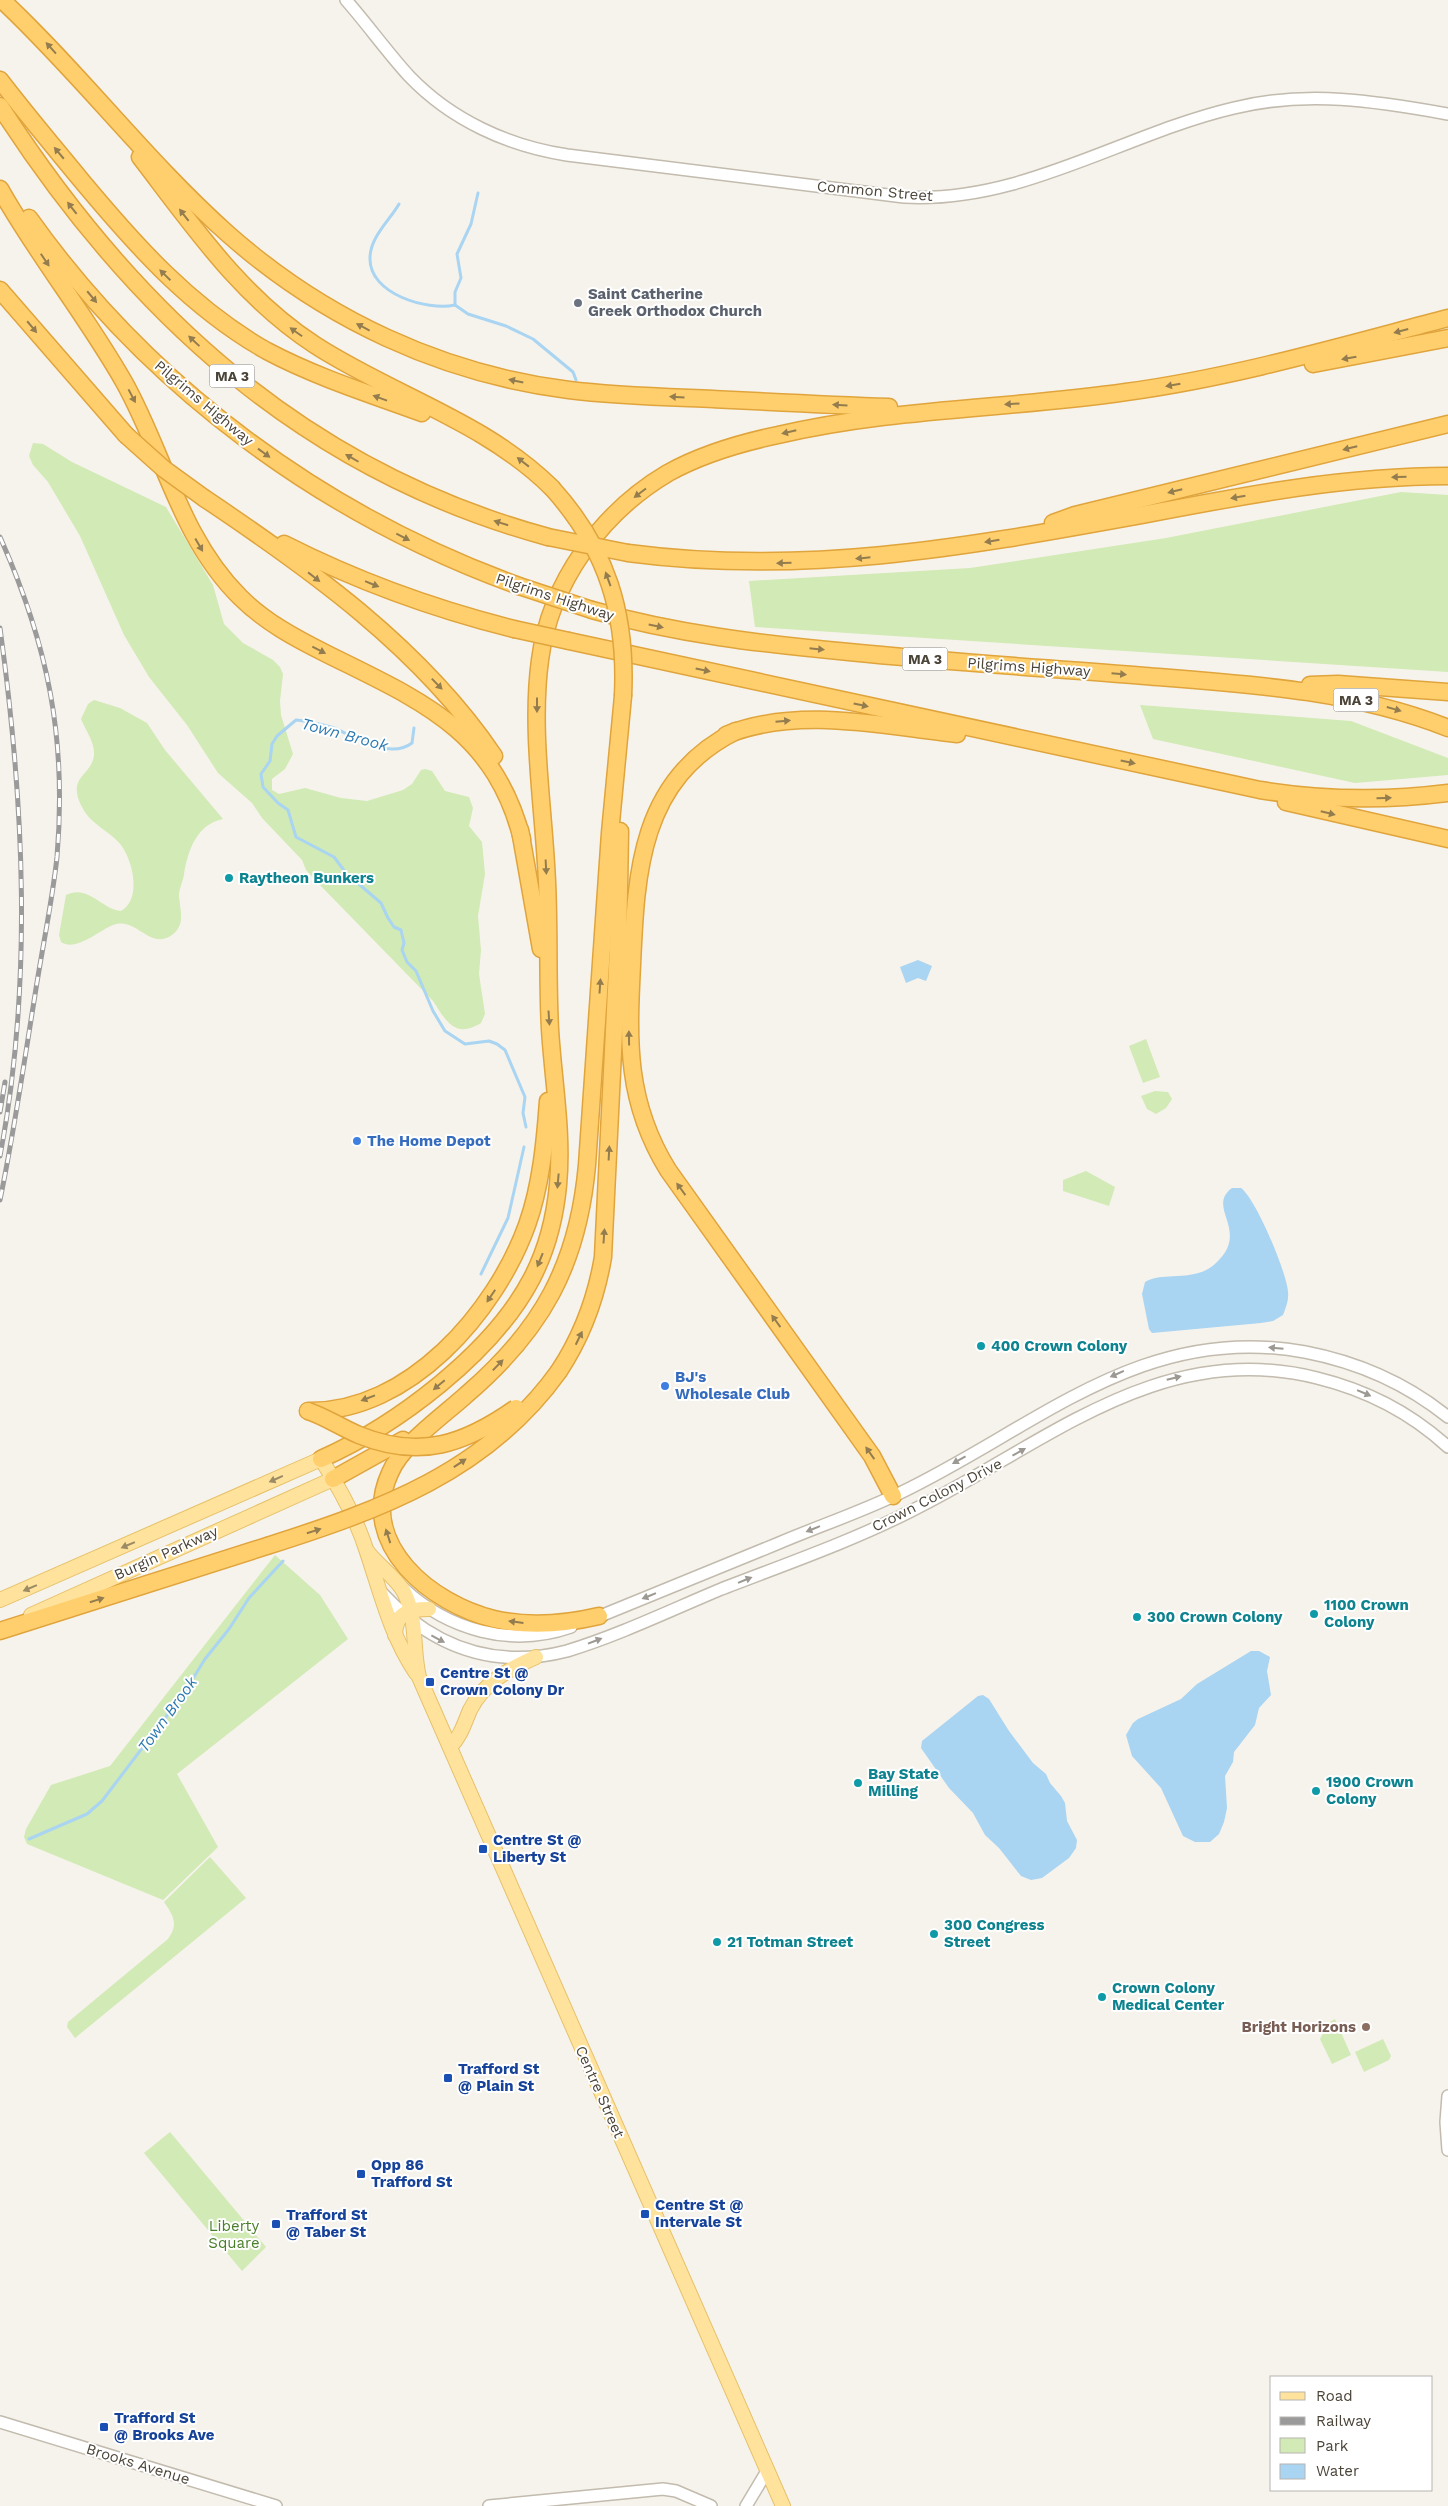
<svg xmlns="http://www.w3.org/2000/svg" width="1448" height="2506" viewBox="0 0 1448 2506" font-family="'Work Sans',sans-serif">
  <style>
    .green { fill: #d2eab5 }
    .water { fill: #a9d4f2 }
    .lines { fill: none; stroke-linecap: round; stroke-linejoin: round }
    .stream { stroke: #a9d4f2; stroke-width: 3 }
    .minor-casing { stroke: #c2bbae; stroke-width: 14 }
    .major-casing { stroke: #e6c16a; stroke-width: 16 }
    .highway-casing { stroke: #e0a43c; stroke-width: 19 }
    .minor { stroke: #fff; stroke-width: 11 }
    .major { stroke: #ffe39c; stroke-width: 14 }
    .highway { stroke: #ffcf6e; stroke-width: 16 }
    .rail-casing { stroke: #9a9a9a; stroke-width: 5 }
    .rail { stroke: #fff; stroke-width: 3; stroke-dasharray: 9; stroke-linecap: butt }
    .highway-bridge-casing { stroke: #e0a43c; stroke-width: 19; stroke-linecap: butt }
    .highway-bridge { stroke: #ffcf6e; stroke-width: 16 }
    .oneway { fill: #937c4e }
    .oneway2 { fill: #9c9892 }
    .oneway3 { fill: #9c8c66 }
    .worship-dot { fill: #6b7280; stroke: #fff; stroke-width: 2 }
    .culture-dot { fill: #0f9aa8; stroke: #fff; stroke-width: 2 }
    .shop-dot { fill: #3f7fe0; stroke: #fff; stroke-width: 2 }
    .transit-dot { fill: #1a4fb4; stroke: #fff; stroke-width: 2 }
    .education-dot { fill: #8d6e63; stroke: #fff; stroke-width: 2 }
    .labels { text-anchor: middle; stroke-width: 4; stroke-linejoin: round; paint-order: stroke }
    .shield { fill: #fff; stroke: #817c74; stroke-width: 1 }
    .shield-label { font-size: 14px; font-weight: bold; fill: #4b4439 }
    .street-label { font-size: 15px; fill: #4b4439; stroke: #fff }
    .worship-label { font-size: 15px; font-weight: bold; fill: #5b616d; stroke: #fff; text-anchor: start }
    .culture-label { font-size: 15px; font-weight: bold; fill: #0d838f; stroke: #fff; text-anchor: start }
    .shop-label { font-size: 15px; font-weight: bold; fill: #366cbe; stroke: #fff; text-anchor: start }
    .transit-label { font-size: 15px; font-weight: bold; fill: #164399; stroke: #fff; text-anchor: start }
    .education-label { font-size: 15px; font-weight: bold; fill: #785e54; stroke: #fff; text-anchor: end }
    .park-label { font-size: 15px; fill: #4a7f2a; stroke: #fff }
    .water-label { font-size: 16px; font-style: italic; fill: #2e7ab2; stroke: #fff }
  </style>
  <rect width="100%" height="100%" fill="#f6f3ec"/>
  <g class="green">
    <path d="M33 443 43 444 72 462 166 507 213 585 224 624 243 643 273 660 280 667 283 674 280 701 281 715 293 754 285 769 272 779V790L279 794 305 788 341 798 367 801 403 790 412 784 421 770 425 769 432 771 445 791 469 797 473 808 469 826 482 842 485 874 478 916 481 950 479 974 485 1014 481 1023C455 1039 446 1021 433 1001L317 882 306 870 302 860 262 818 252 803 218 773 187 725 149 677 124 635 80 536 48 482 33 465 29 456Z"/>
    <path d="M1401 492 1448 495V672L755 627 749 581 970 568 1166 538Z"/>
    <path d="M94 700 120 708 147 723 165 750 223 819C197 824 188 850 184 874 183 882 179 888 179 896 180 910 186 925 172 935 149 951 137 916 113 925 98 931 76 952 61 942L59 935 66 895C88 884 101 909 121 911 142 899 133 861 121 845 109 830 91 825 82 807 66 776 92 776 94 755 95 743 86 731 81 719L88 704Z"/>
    <path d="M1140 705 1351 721 1448 758V775L1355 783 1153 739Z"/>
    <path d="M1146 1039 1160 1077 1143 1083 1129 1046Z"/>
    <path d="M1155 1091 1168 1092 1172 1099 1166 1108 1156 1114 1147 1109 1141 1096Z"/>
    <path d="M1086 1171 1115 1187 1109 1206 1063 1191V1180Z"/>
    <path d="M275 1555 320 1595 348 1639 177 1774 218 1847 163 1900 27 1844 24 1837 26 1829 51 1785 110 1766Z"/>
    <path d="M210 1857 246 1898 75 2038 67 2027 68 2022 168 1939C179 1924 173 1915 164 1902Z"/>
    <path d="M1335 2019 1351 2055 1332 2064 1320 2039 1328 2023Z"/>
    <path d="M1383 2039 1391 2056 1389 2060 1364 2072 1355 2052Z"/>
    <path d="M170 2132 266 2247 242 2271 144 2153Z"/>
  </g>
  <g class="water">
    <path d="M918 960 932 966 926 981 918 978 906 983 900 967Z"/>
    <path d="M1232 1188H1241C1256 1199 1287 1273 1288 1292 1289 1300 1286 1307 1283 1315L1273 1321 1261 1323 1152 1333 1149 1329 1142 1294 1145 1282C1162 1271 1194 1283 1215 1264 1252 1231 1205 1208 1232 1188Z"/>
    <path d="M1251 1651H1259L1270 1657 1267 1671 1271 1695 1259 1708 1255 1725 1234 1752 1233 1762 1225 1776 1227 1808 1224 1822 1219 1834 1210 1842H1195L1183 1836 1161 1788 1132 1756 1126 1735 1133 1723 1138 1719 1181 1699 1197 1684Z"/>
    <path d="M983 1695 989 1699 1009 1731 1033 1763 1046 1774 1050 1783 1061 1796 1065 1803 1067 1821 1077 1840 1076 1848 1069 1858 1042 1878 1031 1880 1021 1876 999 1848 985 1835 973 1813 949 1788 921 1748 922 1741 978 1696Z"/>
  </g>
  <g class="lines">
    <g class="stream">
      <path d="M478 193 471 224 457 254 461 278 455 292V305L468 314 506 326 533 339 573 372 576 380"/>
      <path d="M399 204C390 220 370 237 370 258 369 294 427 311 455 305"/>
      <path d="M414 728 412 743C390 760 355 737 334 728 330 726 300 720 296 720L277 736 272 744 270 761 261 774 263 787 278 803 288 810 296 837 334 857 346 873 381 903 388 918 394 927 401 930 404 943 402 950 407 962 416 971 433 1011 445 1031 465 1044 489 1041 497 1044 505 1050 525 1097 523 1113 526 1127"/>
      <path d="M481 1274 508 1218 524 1147"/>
      <path d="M29 1839 87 1814 102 1801 184 1693 205 1659 229 1629 249 1598 283 1561"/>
    </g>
    <g class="minor-casing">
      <g id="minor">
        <path d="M346 0C368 25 387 52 409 76 451 120 508 146 567 155L904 197C1021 204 1123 134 1234 108 1306 90 1376 101 1448 114"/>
        <path d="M403 1588C448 1630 511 1648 571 1627"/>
        <path d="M381 1592C432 1647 493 1670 567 1651 619 1635 669 1611 719 1590 783 1565 850 1542 911 1511 1043 1446 1159 1338 1317 1378 1366 1390 1411 1413 1448 1447"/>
        <path d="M593 1619C655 1594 717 1568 779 1543 819 1526 861 1512 900 1493 1036 1428 1142 1322 1305 1352 1357 1362 1407 1384 1448 1417"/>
        <path d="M1448 2096 1446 2122 1448 2150"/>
        <path d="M0 2422 276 2506"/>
        <path d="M489 2506 663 2489 676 2491 711 2506"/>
        <path d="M746 2506 767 2471"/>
      </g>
    </g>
    <g class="major-casing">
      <g id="major">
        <path d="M367 1551C378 1566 395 1576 404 1592 418 1619 412 1649 419 1677L783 2506"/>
        <path d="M0 1600 321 1459C339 1487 357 1520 367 1552 381 1594 391 1636 416 1673"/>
        <path d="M31 1615 333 1479"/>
        <path d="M395 1635C396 1612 409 1609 429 1609"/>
        <path d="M450 1747C461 1736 464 1724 470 1710 484 1682 509 1669 536 1657"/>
      </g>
    </g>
    <g class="highway-casing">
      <g id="highway">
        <path d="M2 0C81 74 147 162 228 234 324 319 442 374 569 390 617 396 665 397 713 399 772 402 830 405 889 407"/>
        <path d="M0 80C26 114 54 147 81 180 136 246 191 308 267 351 316 377 370 394 422 413"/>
        <path d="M0 106C134 314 305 471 548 537"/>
        <path d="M140 157C193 226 241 297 315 345 392 395 486 422 552 488"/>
        <path d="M0 189C37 255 86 315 124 382 164 453 180 538 240 597 265 622 295 638 327 654 419 700 494 729 522 839"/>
        <path d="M29 218C150 388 323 515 519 586"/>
        <path d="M0 290 126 435"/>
        <path d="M1313 364 1448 338"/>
        <path d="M204 498C310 569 421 648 494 756"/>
        <path d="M1053 523 1075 515 1448 424"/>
        <path d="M284 544C357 581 434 609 514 629"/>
        <path d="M628 553C802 576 960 548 1131 517 1236 497 1340 476 1448 476"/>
        <path d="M592 610C676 634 762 644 849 652 948 662 1046 668 1145 676 1247 684 1352 690 1448 728"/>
        <path d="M569 641 1260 790C1322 800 1385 801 1448 793"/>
        <path d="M1310 685 1338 684 1448 692"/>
        <path d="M736 731C640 779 636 872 632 965 628 1042 626 1102 668 1170L872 1456 893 1496"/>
        <path d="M726 735C799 706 882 726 957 734"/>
        <path d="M1286 802 1448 839"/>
        <path d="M520 830 541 949"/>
        <path d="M559 1371C582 1336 596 1299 603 1257L618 949 620 831"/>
        <path d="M308 1411C409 1413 496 1311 527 1225 541 1186 545 1142 548 1101"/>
        <path d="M321 1459C397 1425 493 1353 532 1278 547 1249 555 1217 558 1185 563 1133 553 1080 550 1029 547 974 550 919 546 864 542 797 531 726 540 660 550 582 602 512 668 473 702 454 740 443 778 435 893 408 1010 409 1126 392 1236 377 1341 346 1448 318"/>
        <path d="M333 1479 403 1440"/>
        <path d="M599 1616C565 1624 529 1627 494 1619 432 1604 357 1545 390 1473 402 1444 443 1416 466 1395 542 1330 578 1265 587 1165L610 833 623 696"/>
        <path d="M0 1631 267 1546"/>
      </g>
    </g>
    <use href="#minor" class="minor"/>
    <use href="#major" class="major"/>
    <use href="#highway" class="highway"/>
    <g class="rail-casing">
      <g id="rail">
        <path d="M0 537C48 645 67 738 57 857 52 903 42 949 35 995 24 1063 14 1132 0 1200"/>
        <path d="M0 628C24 802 33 983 0 1156"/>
        <path d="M0 1112 5 1082"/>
      </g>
    </g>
    <use href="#rail" class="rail"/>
    <g class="highway-bridge-casing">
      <g id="highway-bridge">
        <path d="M126 435 164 469 204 498"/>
        <path d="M552 488C607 549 627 614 623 696"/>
        <path d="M548 537 628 553"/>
        <path d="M519 586 592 610"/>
        <path d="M514 629 569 641"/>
        <path d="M308 1411C326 1417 342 1428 359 1435 420 1460 465 1444 516 1408"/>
        <path d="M267 1546C380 1510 487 1472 559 1371"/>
      </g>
    </g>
    <use href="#highway-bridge" class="highway-bridge"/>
  </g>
  <defs><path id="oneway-solid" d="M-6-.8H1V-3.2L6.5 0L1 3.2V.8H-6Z" transform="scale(1.25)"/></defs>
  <g class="oneway">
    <use href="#oneway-solid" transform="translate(51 48) rotate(-132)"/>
    <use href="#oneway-solid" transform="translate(59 153) rotate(-130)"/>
    <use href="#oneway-solid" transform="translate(72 208) rotate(-128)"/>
    <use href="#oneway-solid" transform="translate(184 215) rotate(-128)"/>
    <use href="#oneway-solid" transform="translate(45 260) rotate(56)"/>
    <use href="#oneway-solid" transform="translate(165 275) rotate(-136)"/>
    <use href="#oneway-solid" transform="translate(92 297) rotate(50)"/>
    <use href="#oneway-solid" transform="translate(32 327) rotate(50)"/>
    <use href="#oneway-solid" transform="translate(363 327) rotate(-152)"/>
    <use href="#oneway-solid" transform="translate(1401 331) rotate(165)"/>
    <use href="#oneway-solid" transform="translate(296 332) rotate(-145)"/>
    <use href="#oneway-solid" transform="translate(194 341) rotate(-137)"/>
    <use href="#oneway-solid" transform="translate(1349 358) rotate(170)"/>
    <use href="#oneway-solid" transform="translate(516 381) rotate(-168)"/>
    <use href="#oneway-solid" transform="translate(1173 385) rotate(170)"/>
    <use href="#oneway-solid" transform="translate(132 396) rotate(62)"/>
    <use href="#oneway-solid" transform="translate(677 397) rotate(-177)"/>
    <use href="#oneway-solid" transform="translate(380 398) rotate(-160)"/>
    <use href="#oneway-solid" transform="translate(1012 404) rotate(176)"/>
    <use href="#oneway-solid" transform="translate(840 405) rotate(-177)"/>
    <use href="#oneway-solid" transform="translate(789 432) rotate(167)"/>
    <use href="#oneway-solid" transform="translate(1350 448) rotate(166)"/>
    <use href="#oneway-solid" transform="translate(264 453) rotate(36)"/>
    <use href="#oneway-solid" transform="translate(352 458) rotate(-150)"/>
    <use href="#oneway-solid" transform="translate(523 462) rotate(-142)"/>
    <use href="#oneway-solid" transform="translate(1399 477) rotate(178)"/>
    <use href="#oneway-solid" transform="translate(1175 491) rotate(166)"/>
    <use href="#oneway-solid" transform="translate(640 493) rotate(143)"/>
    <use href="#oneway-solid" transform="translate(1238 497) rotate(170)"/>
    <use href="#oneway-solid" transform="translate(501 523) rotate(-162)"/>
    <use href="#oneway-solid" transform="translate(403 537) rotate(27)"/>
    <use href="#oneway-solid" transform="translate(992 541) rotate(171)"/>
    <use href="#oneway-solid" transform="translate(199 545) rotate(60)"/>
    <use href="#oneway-solid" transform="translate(863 558) rotate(174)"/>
    <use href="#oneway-solid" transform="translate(784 563) rotate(179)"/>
    <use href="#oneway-solid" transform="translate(314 577) rotate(38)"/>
    <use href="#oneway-solid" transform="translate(608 579) rotate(-110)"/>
    <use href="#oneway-solid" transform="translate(372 584) rotate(22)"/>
    <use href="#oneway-solid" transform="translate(656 626) rotate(12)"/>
    <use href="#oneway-solid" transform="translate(817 649) rotate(6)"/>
    <use href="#oneway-solid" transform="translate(319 650) rotate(27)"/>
    <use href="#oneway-solid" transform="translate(703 670) rotate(12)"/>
    <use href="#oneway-solid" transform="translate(1119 674) rotate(5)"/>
    <use href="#oneway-solid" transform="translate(437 684) rotate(46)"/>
    <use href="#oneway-solid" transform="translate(537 705) rotate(90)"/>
    <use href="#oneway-solid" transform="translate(861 705) rotate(12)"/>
    <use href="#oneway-solid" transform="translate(1394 709) rotate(16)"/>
    <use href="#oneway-solid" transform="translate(783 721) rotate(-5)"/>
    <use href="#oneway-solid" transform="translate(1128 762) rotate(12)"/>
    <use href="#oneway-solid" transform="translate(1384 798) rotate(-2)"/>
    <use href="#oneway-solid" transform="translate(1328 813) rotate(14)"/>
    <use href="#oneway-solid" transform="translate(546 867) rotate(87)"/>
    <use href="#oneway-solid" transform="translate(600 986) rotate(-86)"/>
    <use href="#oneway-solid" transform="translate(549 1018) rotate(86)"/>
    <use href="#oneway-solid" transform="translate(629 1038) rotate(-91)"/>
    <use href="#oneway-solid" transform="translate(609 1153) rotate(-87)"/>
    <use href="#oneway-solid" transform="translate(558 1181) rotate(95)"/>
    <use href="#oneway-solid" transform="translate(681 1189) rotate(-126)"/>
    <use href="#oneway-solid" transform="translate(604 1236) rotate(-86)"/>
    <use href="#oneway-solid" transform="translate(540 1260) rotate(112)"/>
    <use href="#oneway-solid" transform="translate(491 1296) rotate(124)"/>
    <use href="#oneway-solid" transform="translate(776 1321) rotate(-126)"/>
    <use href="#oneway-solid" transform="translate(579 1338) rotate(-64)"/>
    <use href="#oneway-solid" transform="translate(498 1365) rotate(-46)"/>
    <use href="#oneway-solid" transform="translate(439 1385) rotate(140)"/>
    <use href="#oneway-solid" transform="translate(368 1398) rotate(159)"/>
    <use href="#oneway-solid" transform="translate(870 1453) rotate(-125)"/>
    <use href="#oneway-solid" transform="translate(460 1463) rotate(-34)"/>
    <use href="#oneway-solid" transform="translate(314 1531) rotate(-18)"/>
    <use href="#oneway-solid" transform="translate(388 1536) rotate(-108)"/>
    <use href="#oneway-solid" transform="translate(97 1600) rotate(-18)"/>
    <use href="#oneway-solid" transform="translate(516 1622) rotate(-173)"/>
  </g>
  <g class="oneway2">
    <use href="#oneway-solid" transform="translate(1276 1348) rotate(-175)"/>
    <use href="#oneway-solid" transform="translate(1117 1374) rotate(156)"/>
    <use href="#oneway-solid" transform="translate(1174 1378) rotate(-14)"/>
    <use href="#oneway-solid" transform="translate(1364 1393) rotate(23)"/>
    <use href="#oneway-solid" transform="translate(1019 1452) rotate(-29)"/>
    <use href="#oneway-solid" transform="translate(959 1460) rotate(151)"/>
    <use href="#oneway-solid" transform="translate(813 1529) rotate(158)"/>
    <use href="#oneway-solid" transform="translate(745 1580) rotate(-22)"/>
    <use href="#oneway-solid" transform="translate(649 1596) rotate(158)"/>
    <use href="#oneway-solid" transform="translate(438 1639) rotate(28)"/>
    <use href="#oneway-solid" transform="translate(595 1641) rotate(-21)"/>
  </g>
  <g class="oneway3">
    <use href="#oneway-solid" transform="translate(276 1479) rotate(156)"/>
    <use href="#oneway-solid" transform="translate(128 1545) rotate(157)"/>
    <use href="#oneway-solid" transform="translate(30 1588) rotate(157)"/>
  </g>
  <circle class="worship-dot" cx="578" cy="303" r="5"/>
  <g class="culture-dot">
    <circle cx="229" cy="878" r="5"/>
    <circle cx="981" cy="1346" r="5"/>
    <circle cx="1314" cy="1614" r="5"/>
    <circle cx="1137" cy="1617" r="5"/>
    <circle cx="858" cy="1783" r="5"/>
    <circle cx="1316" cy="1791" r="5"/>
    <circle cx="934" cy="1934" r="5"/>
    <circle cx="717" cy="1942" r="5"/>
    <circle cx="1102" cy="1997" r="5"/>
  </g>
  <g class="shop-dot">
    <circle cx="357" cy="1141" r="5"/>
    <circle cx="665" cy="1386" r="5"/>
  </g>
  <g class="transit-dot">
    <rect x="425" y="1677" width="10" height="10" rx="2.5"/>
    <rect x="478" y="1844" width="10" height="10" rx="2.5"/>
    <rect x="443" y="2073" width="10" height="10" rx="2.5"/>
    <rect x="356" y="2169" width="10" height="10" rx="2.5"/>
    <rect x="640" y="2209" width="10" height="10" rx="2.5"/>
    <rect x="271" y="2219" width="10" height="10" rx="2.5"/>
    <rect x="99" y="2422" width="10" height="10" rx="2.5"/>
  </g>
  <circle class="education-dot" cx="1366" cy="2027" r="5"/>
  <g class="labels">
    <g class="shield">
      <rect x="209.5" y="364.5" width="45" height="23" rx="4"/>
      <rect x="902.5" y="647.5" width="45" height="23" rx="4"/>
      <rect x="1333.5" y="688.5" width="45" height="23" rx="4"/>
    </g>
    <g class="shield-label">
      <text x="232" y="381">MA 3</text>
      <text x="925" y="664">MA 3</text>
      <text x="1356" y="705">MA 3</text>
    </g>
    <g class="street-label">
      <text transform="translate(875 191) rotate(5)" y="5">Common Street</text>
      <text transform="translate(204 403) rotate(40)" y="5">Pilgrims Highway</text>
      <text transform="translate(555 597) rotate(18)" y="5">Pilgrims Highway</text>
      <text transform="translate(1029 667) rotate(4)" y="5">Pilgrims Highway</text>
      <text transform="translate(937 1495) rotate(-27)" y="5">Crown Colony Drive</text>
      <text transform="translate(166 1553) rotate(-24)" y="5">Burgin Parkway</text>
      <text transform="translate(600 2092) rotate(66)" y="5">Centre Street</text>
      <text transform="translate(138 2464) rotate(17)" y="5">Brooks Avenue</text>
    </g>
    <g class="worship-label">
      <text x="588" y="299">Saint Catherine<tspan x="588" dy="17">Greek Orthodox Church</tspan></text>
    </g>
    <g class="culture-label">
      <text x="239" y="883">Raytheon Bunkers</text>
      <text x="991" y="1351">400 Crown Colony</text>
      <text x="1324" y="1610">1100 Crown<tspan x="1324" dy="17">Colony</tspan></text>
      <text x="1147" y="1622">300 Crown Colony</text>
      <text x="868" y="1779">Bay State<tspan x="868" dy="17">Milling</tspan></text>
      <text x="1326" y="1787">1900 Crown<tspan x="1326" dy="17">Colony</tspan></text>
      <text x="944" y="1930">300 Congress<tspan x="944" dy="17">Street</tspan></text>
      <text x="727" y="1947">21 Totman Street</text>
      <text x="1112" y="1993">Crown Colony<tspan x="1112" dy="17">Medical Center</tspan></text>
    </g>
    <g class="shop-label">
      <text x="367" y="1146">The Home Depot</text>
      <text x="675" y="1382">BJ's<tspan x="675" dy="17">Wholesale Club</tspan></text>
    </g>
    <g class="transit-label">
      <text x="440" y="1678">Centre St @<tspan x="440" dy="17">Crown Colony Dr</tspan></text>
      <text x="493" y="1845">Centre St @<tspan x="493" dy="17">Liberty St</tspan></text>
      <text x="458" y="2074">Trafford St<tspan x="458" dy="17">@ Plain St</tspan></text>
      <text x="371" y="2170">Opp 86<tspan x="371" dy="17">Trafford St</tspan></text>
      <text x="655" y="2210">Centre St @<tspan x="655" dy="17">Intervale St</tspan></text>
      <text x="286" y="2220">Trafford St<tspan x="286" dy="17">@ Taber St</tspan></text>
      <text x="114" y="2423">Trafford St<tspan x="114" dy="17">@ Brooks Ave</tspan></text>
    </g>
    <g class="education-label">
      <text x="1356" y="2032">Bright Horizons</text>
    </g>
    <g class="park-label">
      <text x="234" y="2231">Liberty<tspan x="234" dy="17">Square</tspan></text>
    </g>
    <g class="water-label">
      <text transform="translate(345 734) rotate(15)" y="6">Town Brook</text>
      <text transform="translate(167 1714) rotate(-54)" y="6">Town Brook</text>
    </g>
  </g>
  <rect x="1270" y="2376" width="162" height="115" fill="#ffffff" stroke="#b7b4b0"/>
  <rect x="1280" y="2392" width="25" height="8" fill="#ffe39c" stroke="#b7b4b0"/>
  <text x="1316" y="2401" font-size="15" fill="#4b4439">Road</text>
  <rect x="1280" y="2417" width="25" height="8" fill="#9a9a9a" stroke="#b7b4b0"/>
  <text x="1316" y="2426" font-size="15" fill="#4b4439">Railway</text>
  <rect x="1280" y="2438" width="25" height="15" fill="#d2eab5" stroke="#b7b4b0"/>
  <text x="1316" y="2451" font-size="15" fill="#4b4439">Park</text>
  <rect x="1280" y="2464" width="25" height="15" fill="#a9d4f2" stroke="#b7b4b0"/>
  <text x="1316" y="2476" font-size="15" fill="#4b4439">Water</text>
</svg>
